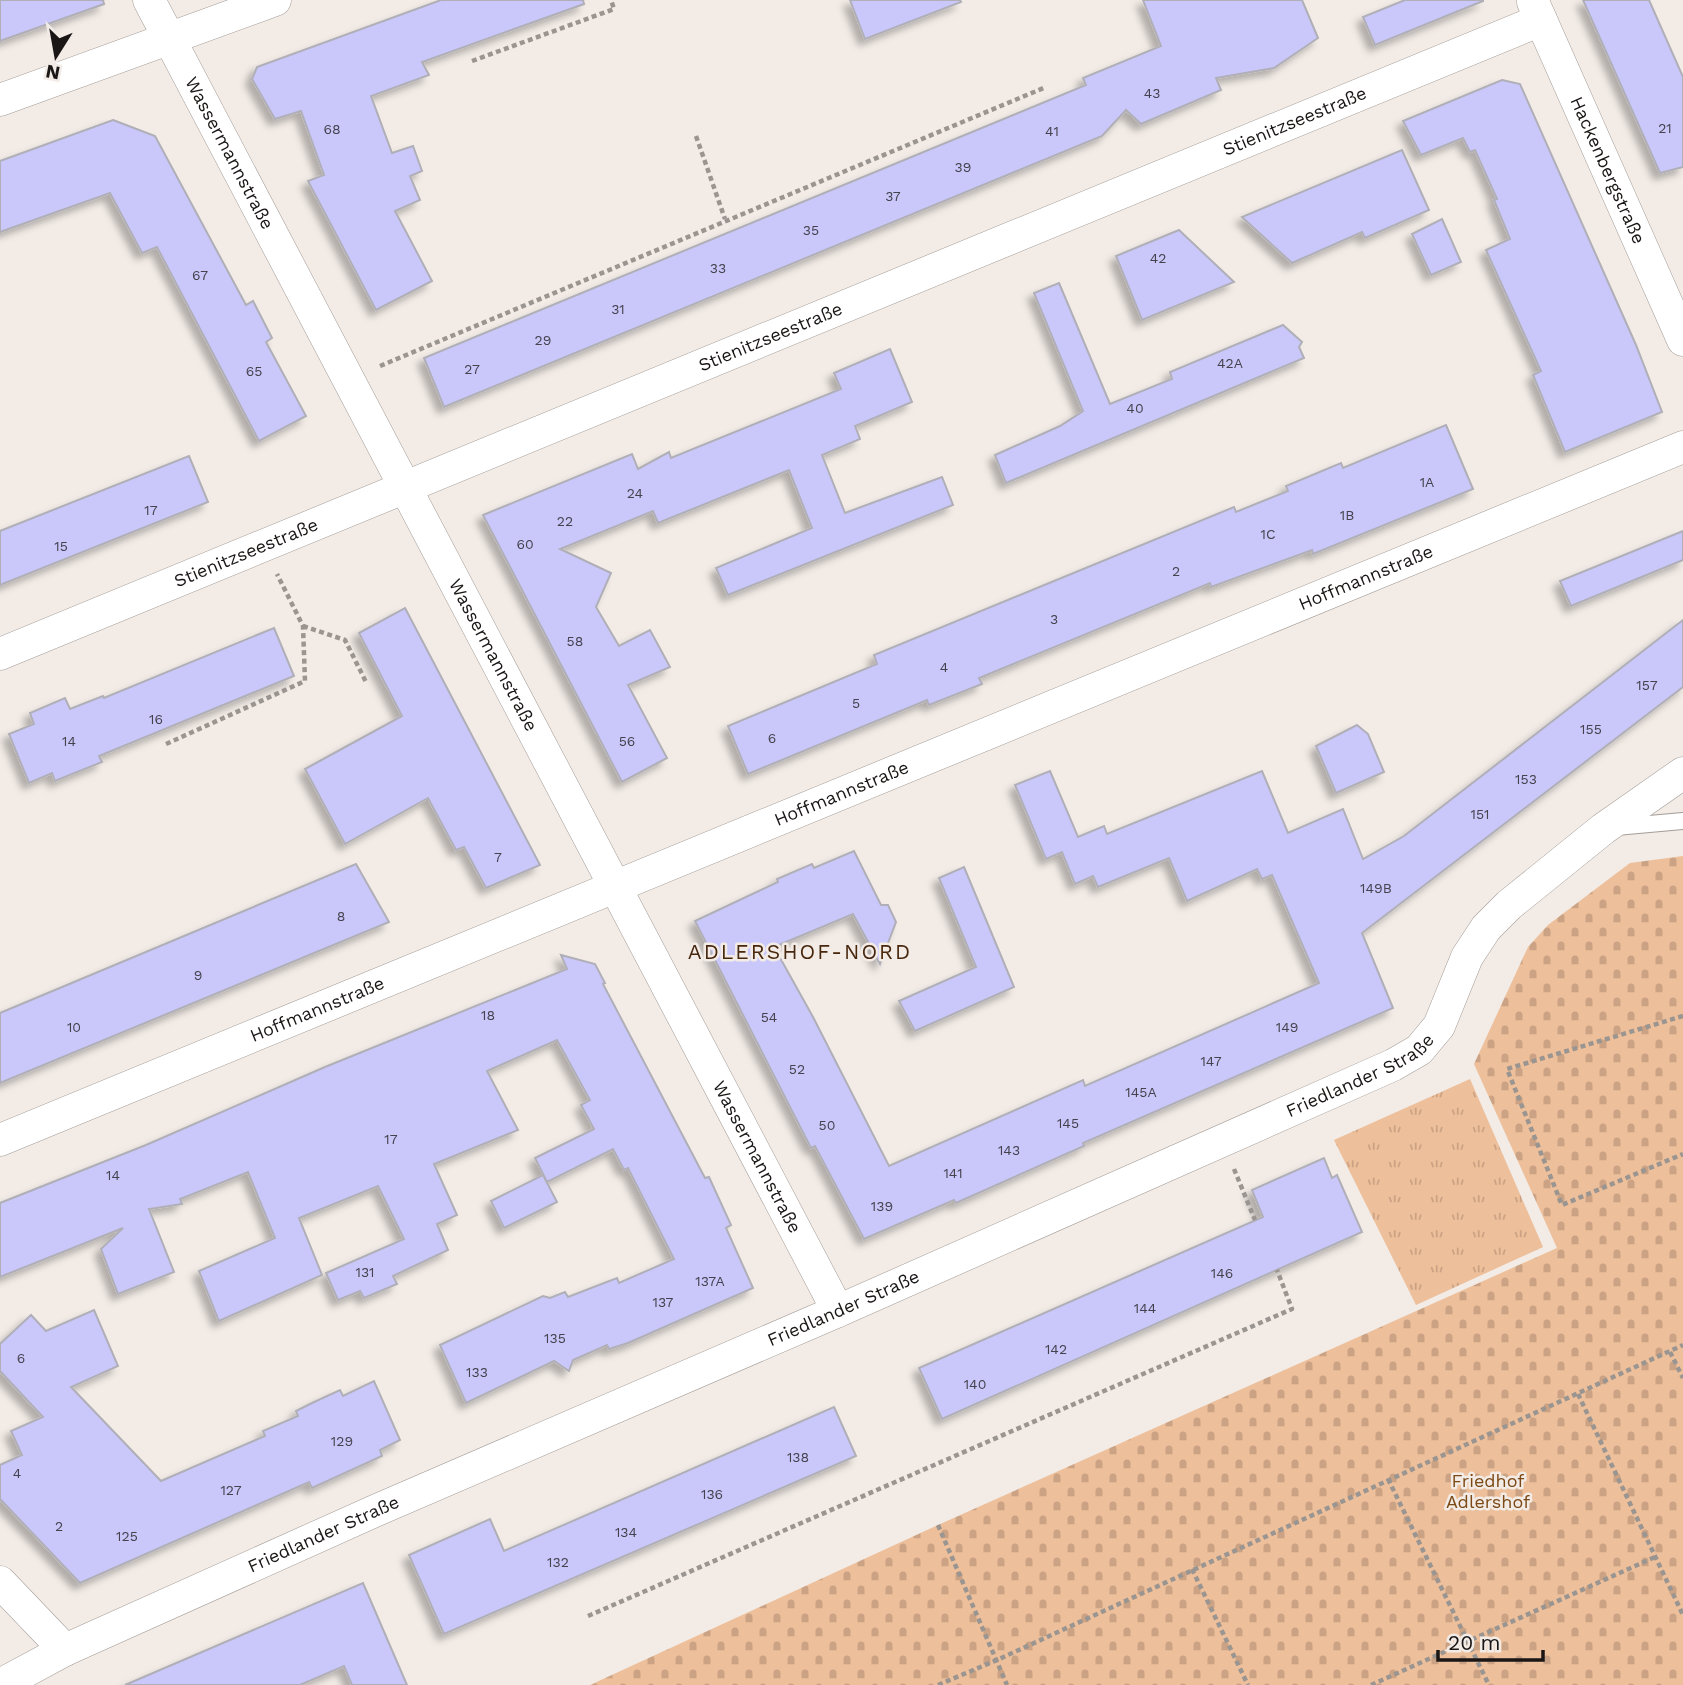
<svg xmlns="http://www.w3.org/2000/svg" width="1683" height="1685" viewBox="0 0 1683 1685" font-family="'Work Sans',sans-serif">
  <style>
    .cemetery { fill: url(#cemetery-stones) }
    .park { fill: url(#park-tufts) }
    .building { fill: #cac8fb; stroke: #b0afb7; stroke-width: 2; filter: url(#shadow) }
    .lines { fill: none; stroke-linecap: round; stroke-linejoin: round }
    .service-casing { stroke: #a49d98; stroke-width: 18 }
    .minor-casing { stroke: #a49d98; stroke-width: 33 }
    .path { stroke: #9a9591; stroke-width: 4.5; stroke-dasharray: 5 3.5; stroke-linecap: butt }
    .service { stroke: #fff; stroke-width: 16 }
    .minor { stroke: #fff; stroke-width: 32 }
    .labels { text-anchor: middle; stroke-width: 5; stroke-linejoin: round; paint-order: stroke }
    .number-label { font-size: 14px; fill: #45424e }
    .street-label { font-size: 18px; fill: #191615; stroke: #f2ebe6 }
    .park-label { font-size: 18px; fill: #7c4915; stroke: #f2ebe6 }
    .quarter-label { font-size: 21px; letter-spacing: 2px; fill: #47270e; stroke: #f2ebe6 }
  </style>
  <defs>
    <pattern id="cemetery-stones" width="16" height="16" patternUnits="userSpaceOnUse" patternTransform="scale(1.75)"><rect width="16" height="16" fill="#edbf9a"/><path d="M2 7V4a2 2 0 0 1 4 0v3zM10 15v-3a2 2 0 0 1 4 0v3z" fill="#cba384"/></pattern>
    <pattern id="park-tufts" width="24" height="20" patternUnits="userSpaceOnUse" patternTransform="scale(1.75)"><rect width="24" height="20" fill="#edbf9a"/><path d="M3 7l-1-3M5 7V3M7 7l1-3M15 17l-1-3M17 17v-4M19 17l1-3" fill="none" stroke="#cba384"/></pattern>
    <filter id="shadow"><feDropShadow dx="-6" dy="6" stdDeviation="3.5" flood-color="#0004"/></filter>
  </defs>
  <rect width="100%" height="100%" fill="#f2ebe6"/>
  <path class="cemetery" d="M1683 856V1685H590L938 1525 1557 1248 1474 1064 1528 947 1548 925 1630 863Z"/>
  <path class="park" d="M1470 1079 1543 1247 1416 1305 1334 1140Z"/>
  <g class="building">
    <path d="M0 0H103L104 4 0 41Z"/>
    <path d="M441 0H583L584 4 422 62 429 75 371 96 392 153 413 146 422 171 410 176 420 200 395 211 432 281 376 310 308 181 324 175 301 111 275 119 252 79 257 67Z"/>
    <path d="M850 0H960L961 2 865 39Z"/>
    <path d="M1143 0H1302L1318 38 1274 68 1216 78 1221 90 1141 124 1126 110 1102 136 444 407 424 358 1086 85 1083 78 1161 46Z"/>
    <path d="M1405 0H1483V1L1375 45 1363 17Z"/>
    <path d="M1583 0H1649L1683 77V167L1660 173Z"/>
    <path d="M1502 80 1520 84 1636 345 1662 412 1565 452 1533 375 1541 371 1486 250 1510 239 1494 200 1497 199 1475 150 1470 152 1463 138 1421 155 1403 121Z"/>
    <path d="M113 120 155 136 246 305 253 301 272 338 266 342 306 416 259 441 157 247 142 253 110 193 0 232V161Z"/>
    <path d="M1402 150 1429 210 1365 238 1362 232 1292 263 1242 217Z"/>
    <path d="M1442 219 1461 262 1431 275 1412 234Z"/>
    <path d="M1179 230 1234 282 1142 320 1116 256Z"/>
    <path d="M1059 283 1110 404 1172 379 1170 372 1283 325 1302 342 1299 347 1304 358 1006 483 995 455 1060 426 1083 411 1034 293Z"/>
    <path d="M890 349 912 402 855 426 860 439 822 455 845 513 942 477 953 505 728 595 716 568 812 528 789 470 658 523 653 511 560 549 611 573 596 607 619 646 650 630 670 667 628 685 667 758 622 782 483 515 632 454 638 469 669 452 671 458 841 389 834 373Z"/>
    <path d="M1446 425 1473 489 1313 554 1312 550 1211 587 1210 583 979 678 982 684 929 705 927 700 748 774 728 726 877 664 874 655 1234 507 1236 512 1288 491 1286 486 1341 463 1343 468Z"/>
    <path d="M189 456 208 502 0 585V531Z"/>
    <path d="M1683 531V560L1571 606 1560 581Z"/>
    <path d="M405 608 540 865 486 888 464 847 456 850 428 798 345 844 305 769 402 716 359 633Z"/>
    <path d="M1683 620V687L1362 933 1393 1008 1083 1143 1084 1146 956 1203 954 1200 864 1239 815 1146 811 1148 695 921 778 882 777 879 812 864 814 868 854 851 881 905H888L896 922 880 964 853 914 774 947 813 1017 889 1166 1083 1080 1085 1086 1319 983 1272 875 1262 879 1257 869 1187 901 1169 858 1098 887 1093 876 1075 884 1062 852 1046 859 1015 785 1050 771 1078 837 1104 826 1107 834 1262 771 1288 833 1343 809 1363 859 1404 836Z"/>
    <path d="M274 628 294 676 99 756 102 762 55 781 52 773 29 783 9 734 34 724 30 713 65 698 70 709 103 696 104 698Z"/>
    <path d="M1357 725 1368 734 1384 772 1336 793 1316 746Z"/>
    <path d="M356 864 389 922 0 1083V1013Z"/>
    <path d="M964 867 1014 987 915 1031 899 1001 976 967 939 878Z"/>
    <path d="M561 955 595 964 605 983 603 984 705 1178 709 1177 731 1225 726 1228 753 1288 628 1343 609 1349 607 1345 573 1360 569 1371 554 1361 466 1403 440 1345 543 1296 550 1298 565 1292 568 1297 617 1278 619 1283 674 1259 628 1168 624 1170 613 1149 547 1182 535 1158 594 1129 581 1105 590 1100 557 1040 487 1071 518 1130 434 1164 457 1215 437 1224 448 1250 393 1276 397 1284 364 1298 360 1291 338 1300 326 1273 404 1239 378 1186 299 1218 322 1275 219 1321 199 1271 275 1238 248 1172 180 1199 182 1204 149 1209 174 1272 118 1294 101 1249 123 1228 0 1277V1203L146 1145 325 1067 567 969Z"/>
    <path d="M1324 1158 1332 1178 1337 1175 1362 1232 942 1419 919 1368 1263 1217 1252 1190Z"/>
    <path d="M543 1175 557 1202 504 1228 491 1201Z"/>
    <path d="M94 1310 118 1366 71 1387 161 1481 265 1436 263 1431 298 1416 296 1411 312 1403 340 1390 343 1396 374 1381 400 1440 380 1450 382 1456 312 1488 309 1482 80 1583 0 1499V1465L22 1455 11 1431 43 1417 0 1371V1344L31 1315 46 1331Z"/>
    <path d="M834 1407 856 1456 444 1634 409 1555 490 1519 504 1551Z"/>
    <path d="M363 1583 407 1685H352L344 1666 300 1685H125Z"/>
  </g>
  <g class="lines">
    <g class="service-casing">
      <path id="service" d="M1616 827 1683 821"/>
    </g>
    <g class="minor-casing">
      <g id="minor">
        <path id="s1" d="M149 0 838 1311"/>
        <path id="s2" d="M1533 2 1683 340"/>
        <path d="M0 100 275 0"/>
        <path id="s3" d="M0 654 1541 20"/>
        <path id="s4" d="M0 1140 1683 447"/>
        <path d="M0 1582 65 1650"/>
        <path id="s5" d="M0 1685 65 1650 377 1510 838 1311 1393 1065 1419 1050 1439 1026 1467 957 1486 928 1509 905 1603 829 1683 773"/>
      </g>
    </g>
    <g class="path">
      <path d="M472 61 614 9 611 0"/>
      <path d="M696 136 725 219"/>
      <path d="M380 366 1046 87"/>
      <path d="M303 626 345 640 366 682"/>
      <path d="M166 744 305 681 303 626 277 574"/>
      <path d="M1683 1016 1507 1069 1562 1205 1683 1154"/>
      <path d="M1234 1169 1255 1220"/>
      <path d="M1670 1352 1683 1378"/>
      <path d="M1578 1394 1683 1615"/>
      <path d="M1388 1479 1489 1685"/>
      <path d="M938 1525 1007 1685"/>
      <path d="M1192 1569 1248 1685"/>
      <path d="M588 1616 1292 1309 1277 1270"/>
      <path d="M938 1685 997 1660 1683 1345"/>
      <path d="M1371 1685 1655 1557"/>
    </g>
    <use href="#service" class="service"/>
    <use href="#minor" class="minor"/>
  </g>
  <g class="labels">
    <g class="number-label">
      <text x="1152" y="98">43</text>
      <text x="1665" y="133">21</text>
      <text x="332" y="134">68</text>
      <text x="1052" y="136">41</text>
      <text x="963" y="172">39</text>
      <text x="893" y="201">37</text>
      <text x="811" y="235">35</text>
      <text x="1158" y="263">42</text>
      <text x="718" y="273">33</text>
      <text x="200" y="280">67</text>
      <text x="618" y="314">31</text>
      <text x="543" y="345">29</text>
      <text x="1230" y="368">42A</text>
      <text x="472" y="374">27</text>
      <text x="254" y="376">65</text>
      <text x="1135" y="413">40</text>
      <text x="1427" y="487">1A</text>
      <text x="635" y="498">24</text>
      <text x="151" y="515">17</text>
      <text x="1347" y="520">1B</text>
      <text x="565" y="526">22</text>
      <text x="1268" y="539">1C</text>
      <text x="525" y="549">60</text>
      <text x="61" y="551">15</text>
      <text x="1176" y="576">2</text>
      <text x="1054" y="624">3</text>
      <text x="575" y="646">58</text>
      <text x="944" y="672">4</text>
      <text x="1647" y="690">157</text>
      <text x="856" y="708">5</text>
      <text x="156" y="724">16</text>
      <text x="1591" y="734">155</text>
      <text x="772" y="743">6</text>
      <text x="69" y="746">14</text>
      <text x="627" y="746">56</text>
      <text x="1526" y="784">153</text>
      <text x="1480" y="819">151</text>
      <text x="498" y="862">7</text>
      <text x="1376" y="893">149B</text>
      <text x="341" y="921">8</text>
      <text x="198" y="980">9</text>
      <text x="488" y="1020">18</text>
      <text x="769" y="1022">54</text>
      <text x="74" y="1032">10</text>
      <text x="1287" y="1032">149</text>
      <text x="1211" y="1066">147</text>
      <text x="797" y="1074">52</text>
      <text x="1141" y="1097">145A</text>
      <text x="1068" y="1128">145</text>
      <text x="827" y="1130">50</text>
      <text x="391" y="1144">17</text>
      <text x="1009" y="1155">143</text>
      <text x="953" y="1178">141</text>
      <text x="113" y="1180">14</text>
      <text x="882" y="1211">139</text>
      <text x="365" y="1277">131</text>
      <text x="1222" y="1278">146</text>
      <text x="710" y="1286">137A</text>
      <text x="663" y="1307">137</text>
      <text x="1145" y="1313">144</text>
      <text x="555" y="1343">135</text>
      <text x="1056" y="1354">142</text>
      <text x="21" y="1363">6</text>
      <text x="477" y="1377">133</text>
      <text x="975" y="1389">140</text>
      <text x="342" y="1446">129</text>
      <text x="798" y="1462">138</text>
      <text x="17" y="1478">4</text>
      <text x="231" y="1495">127</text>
      <text x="712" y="1499">136</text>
      <text x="59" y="1531">2</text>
      <text x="626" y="1537">134</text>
      <text x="127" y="1541">125</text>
      <text x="558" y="1567">132</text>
    </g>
    <g class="street-label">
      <text dy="6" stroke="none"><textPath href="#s3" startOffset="1400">Stienitzseestraße</textPath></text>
      <text dy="6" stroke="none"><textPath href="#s1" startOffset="173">Wassermannstraße</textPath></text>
      <text dy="6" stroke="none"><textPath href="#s2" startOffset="184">Hackenbergstraße</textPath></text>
      <text dy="6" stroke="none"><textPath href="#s3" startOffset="833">Stienitzseestraße</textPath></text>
      <text dy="6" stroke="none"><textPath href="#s3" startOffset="266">Stienitzseestraße</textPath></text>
      <text dy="6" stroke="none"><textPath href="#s4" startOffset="1477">Hoffmannstraße</textPath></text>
      <text dy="6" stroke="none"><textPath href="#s1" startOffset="740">Wassermannstraße</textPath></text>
      <text dy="6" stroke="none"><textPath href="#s4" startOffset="910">Hoffmannstraße</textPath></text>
      <text dy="6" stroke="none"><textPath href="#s4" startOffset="343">Hoffmannstraße</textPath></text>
      <text dy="6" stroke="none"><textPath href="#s5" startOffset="1491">Friedlander Straße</textPath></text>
      <text dy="6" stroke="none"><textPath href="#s1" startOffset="1307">Wassermannstraße</textPath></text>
      <text dy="6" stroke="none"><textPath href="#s5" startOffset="924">Friedlander Straße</textPath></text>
      <text dy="6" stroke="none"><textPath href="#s5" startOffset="357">Friedlander Straße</textPath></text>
    </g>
    <g class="park-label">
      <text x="1488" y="1487">Friedhof<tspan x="1488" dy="21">Adlershof</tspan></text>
    </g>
    <g class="quarter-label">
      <text x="800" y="959">ADLERSHOF-NORD</text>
    </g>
  </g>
  <g transform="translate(56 56) rotate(191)" stroke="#f2ebe6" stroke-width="5" paint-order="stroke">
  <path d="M0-5L12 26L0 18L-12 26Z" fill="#191615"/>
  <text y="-10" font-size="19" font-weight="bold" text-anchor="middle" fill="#191615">N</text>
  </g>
  <path d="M1438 1650v10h105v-10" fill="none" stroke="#191615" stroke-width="3.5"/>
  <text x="1448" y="1650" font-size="21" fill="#191615" stroke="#f2ebe6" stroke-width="5" paint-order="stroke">20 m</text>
</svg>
